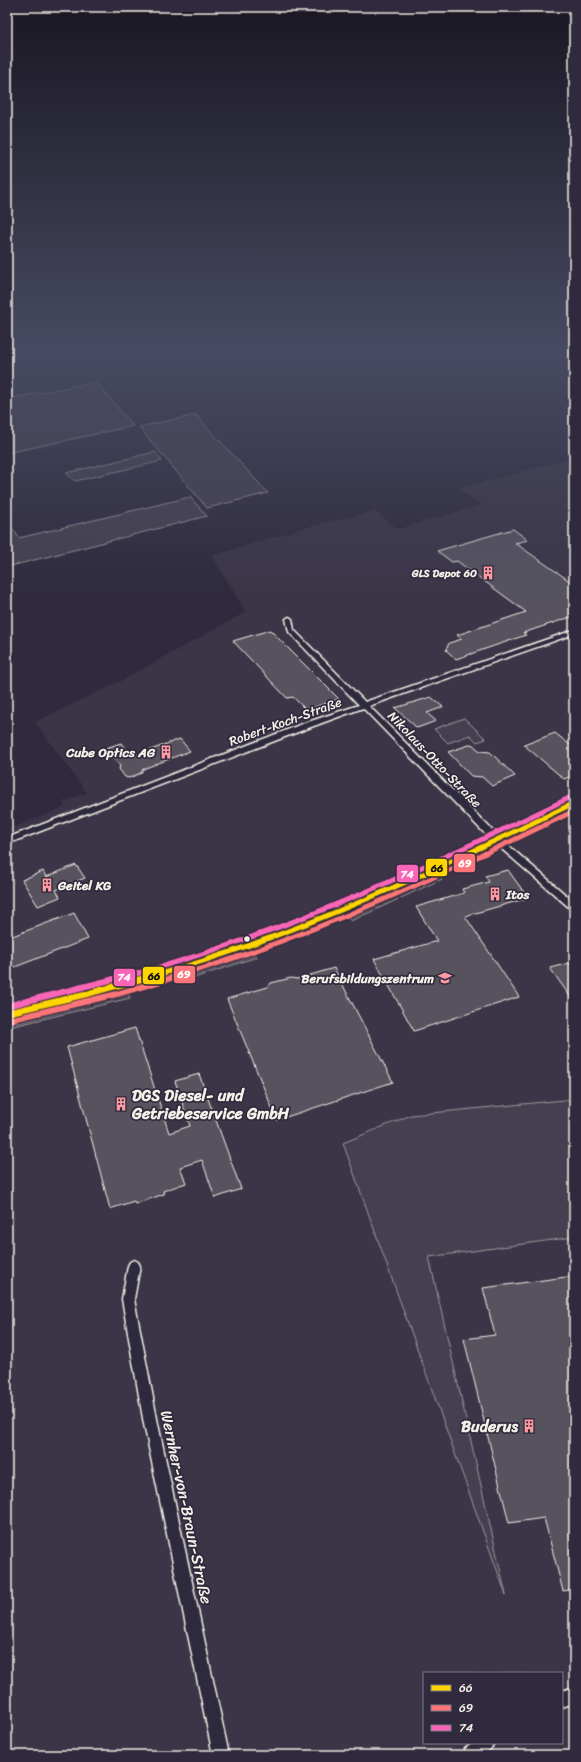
<svg xmlns="http://www.w3.org/2000/svg" width="581" height="1762" viewBox="0 0 581 1762" font-family="Sriracha,sans-serif">
  <style>
    .built { fill: #3b3647; fill-rule: evenodd }
    .green { fill: #454050; stroke: #9c989c }
    .building { fill: #56525f; stroke: #f4f1e8 }
    .lines { fill: none; stroke-linecap: round; stroke-linejoin: round }
    .street-casing { stroke: #f4f1e8; stroke-width: 3 }
    .street { fill: #2f2a3d; fill-rule: evenodd }
    .bus-1-far1-casing { stroke: #2f2a3d; stroke-width: 8 }
    .bus-1-casing { stroke: #2f2a3d; stroke-width: 9 }
    .bus-2-far1-casing { stroke: #2f2a3d; stroke-width: 8 }
    .bus-2-casing { stroke: #2f2a3d; stroke-width: 9 }
    .bus-3-far1-casing { stroke: #2f2a3d; stroke-width: 8 }
    .bus-3-casing { stroke: #2f2a3d; stroke-width: 9 }
    .bus-1-far1 { stroke: #ffd500; stroke-width: 5 }
    .bus-1 { stroke: #ffd500; stroke-width: 6 }
    .bus-2-far1 { stroke: #fb7479; stroke-width: 5 }
    .bus-2 { stroke: #fb7479; stroke-width: 6 }
    .bus-3-far1 { stroke: #fa66b7; stroke-width: 5 }
    .bus-3 { stroke: #fa66b7; stroke-width: 6 }
    .bus-dot { fill: #f4f1e8; stroke: #2f2a3d; stroke-width: 1.5 }
    .labels { text-anchor: middle; stroke-width: 3.5; stroke-linejoin: round; paint-order: stroke }
    .far-poi-label { font-size: 11px; font-weight: bold; fill: #f4f1e8; stroke: #2f2a3d; text-anchor: end }
    .street-label { font-size: 13px; fill: #f4f1e8; stroke: #2f2a3d }
    .poi-label { font-size: 13px; font-weight: bold; fill: #f4f1e8; stroke: #2f2a3d; text-anchor: end }
    .near-poi-label { font-size: 16px; font-weight: bold; fill: #f4f1e8; stroke: #2f2a3d; text-anchor: start }
    .near-street-label { font-size: 16px; fill: #f4f1e8; stroke: #2f2a3d }
    .line-badge { stroke: #2f2a3d; stroke-width: 1.5 }
    .badge-label { font-size: 11px; text-anchor: middle; font-weight: bold; fill: #fff }
    .pale-badge-label { font-size: 11px; text-anchor: middle; font-weight: bold; fill: #111 }
  </style>
  <rect width="100%" height="100%" fill="#2f2a3d"/>
  <filter id="ink" filterUnits="userSpaceOnUse"><feTurbulence type="fractalNoise" baseFrequency=".025" numOctaves="2"/><feDisplacementMap in="SourceGraphic" scale="8" xChannelSelector="R" yChannelSelector="G"/><feConvolveMatrix kernelMatrix="1 2 1 2 8 2 1 2 1" color-interpolation-filters="sRGB"/></filter>
  <g filter="url(#ink)">
    <path class="built" d="M574 457V1755H7V830L65 807 62 802 87 793 35 722 119 682 246 612 212 556 300 529 375 511 398 529 482 505 458 489ZM424 1673H562V1743H424Z"/>
    <g class="green">
      <path d="M96 382 133 426 7 453V399Z"/>
      <path d="M196 415 268 493 207 508 139 427Z"/>
      <path d="M155 452 162 461 75 481 66 473Z"/>
      <path d="M190 497 207 516 7 567V527L11 526 19 538Z"/>
      <path d="M464 718 486 739 477 742 470 735 448 743 434 729Z"/>
      <path d="M440 878 442 879 351 921 349 919Z"/>
      <path d="M256 955 257 957 191 979 190 977Z"/>
      <path d="M129 995 130 998 10 1027V1025Z"/>
      <path d="M574 1099V1237L429 1257 506 1595 343 1143 411 1115Z"/>
    </g>
    <g class="building">
      <path d="M513 529 528 540 515 543 574 584V616L523 633 526 635 456 659 446 650 449 643 462 639 457 635 526 612 457 561 452 562 437 551Z"/>
      <path d="M270 630 339 699 306 710 293 697 287 698 233 641Z"/>
      <path d="M431 697 443 707 427 713 436 721 417 728 395 708Z"/>
      <path d="M555 733 574 748V775L564 779 524 745Z"/>
      <path d="M180 739 190 751 143 769 141 773 129 778 125 777 119 769 120 766 106 748 121 743 132 757Z"/>
      <path d="M472 744 480 751 490 752 515 776 492 786 482 777 471 776 448 752Z"/>
      <path d="M76 865 85 878 56 890 60 897 38 906 22 880 43 871 46 877Z"/>
      <path d="M508 870 528 898 465 916 519 997 414 1031 374 959 437 941 416 907 464 893 462 889 489 882 485 876Z"/>
      <path d="M74 913 88 939 7 970V938Z"/>
      <path d="M569 963 574 970V1002L550 968Z"/>
      <path d="M334 968 393 1082 277 1120 227 999 268 987 271 983 291 978 297 979Z"/>
      <path d="M135 1028 169 1133 190 1126 175 1081 199 1074 241 1189 215 1198 202 1160 180 1167 186 1183 163 1191 164 1194 135 1204 134 1201 110 1209 67 1047Z"/>
      <path d="M574 1276V1513H571L574 1524V1589L563 1591 544 1518 509 1523 464 1339 495 1335 483 1288Z"/>
    </g>
    <g class="lines">
      <g class="street-casing">
        <g id="street">
          <path d="M289 617 292 619 294 630 365 702 574 630V634L369 706 498 836 574 800V806L503 841 574 902V910L571 909 496 844C407 886 316 927 223 959 152 982 80 1000 7 1017V1009C77 993 146 976 214 954 309 923 401 882 491 840L363 708 311 727 7 844V838L305 723 359 705 289 632 286 619Z"/>
          <path d="M134 1260 138 1262 140 1266 134 1299 158 1424 229 1755H213L144 1424 122 1299 128 1266 130 1262Z"/>
          <path d="M574 1687V1703L562 1707V1691Z"/>
          <path d="M473 1743H494C488 1757 476 1755 463 1755L465 1749Z"/>
        </g>
      </g>
      <use href="#street" class="street"/>
      <g class="bus-1-far1-casing">
        <path id="bus-1-far1" d="M160 974C304 933 439 868 574 803"/>
      </g>
      <g class="bus-1-casing">
        <path id="bus-1" d="M7 1013 87 994 163 973"/>
      </g>
      <g class="bus-2-far1-casing">
        <path id="bus-2-far1" d="M185 974C320 933 448 872 574 811"/>
      </g>
      <g class="bus-2-casing">
        <path id="bus-2" d="M9 1020 117 994 188 973"/>
      </g>
      <g class="bus-3-far1-casing">
        <path id="bus-3-far1" d="M135 974C287 933 430 865 571 797"/>
      </g>
      <g class="bus-3-casing">
        <path id="bus-3" d="M7 1006 138 973"/>
      </g>
      <use href="#bus-1-far1" class="bus-1-far1"/>
      <use href="#bus-1" class="bus-1"/>
      <use href="#bus-2-far1" class="bus-2-far1"/>
      <use href="#bus-2" class="bus-2"/>
      <use href="#bus-3-far1" class="bus-3-far1"/>
      <use href="#bus-3" class="bus-3"/>
    </g>
  </g>
  <linearGradient id="sky" x2="0" y2="1"><stop stop-color="#1a1722"/><stop offset="0.59" stop-color="#474a62"/><stop offset="1" stop-color="#474a62" stop-opacity="0"/></linearGradient>
  <rect width="581" height="596" fill="url(#sky)"/>
  <defs>
    <g id="building-bare" transform="scale(1.08)"><path d="M-4-6H4V6H1V3H-1V6H-4ZM-2.5-4.3h1.7v1.8h-1.7ZM.8-4.3h1.7v1.8H.8ZM-2.5-1h1.7V.8h-1.7ZM.8-1h1.7V.8H.8Z" fill="#ff9aa2" stroke="#2f2a3d" stroke-width="2.5" paint-order="stroke"/></g>
    <g id="university-bare" transform="scale(1.08)"><path d="M0-5L7-2L0 1L-7-2ZM-4 1L0 2.5L4 1V4Q0 6-4 4Z" fill="#ff9aa2" stroke="#2f2a3d" stroke-width="2.5" paint-order="stroke"/></g>
  </defs>
  <g fill-rule="evenodd">
    <use href="#building-bare" x="488" y="573"/>
    <use href="#building-bare" x="166" y="752"/>
    <use href="#building-bare" x="47" y="885"/>
    <use href="#building-bare" x="495" y="894"/>
    <use href="#university-bare" x="445" y="978"/>
    <use href="#building-bare" x="121" y="1104"/>
    <use href="#building-bare" x="529" y="1426"/>
  </g>
  <circle class="bus-dot" cx="247" cy="939" r="3.5"/>
  <g class="labels">
    <g class="far-poi-label">
      <text x="477" y="577">GLS Depot 60</text>
    </g>
    <g class="street-label">
      <text transform="translate(285 721) rotate(-20)" y="5">Robert-Koch-Straße</text>
      <text transform="translate(435 759) rotate(46)" y="5">Nikolaus-Otto-Straße</text>
    </g>
    <g class="poi-label">
      <text x="155" y="757">Cube Optics AG</text>
      <text x="58" y="890" text-anchor="start">Geitel KG</text>
      <text x="506" y="899" text-anchor="start">Itos</text>
      <text x="434" y="983">Berufsbildungszentrum</text>
    </g>
    <g class="near-poi-label">
      <text x="132" y="1101">DGS Diesel- und<tspan x="132" dy="18">Getriebeservice GmbH</tspan></text>
      <text x="518" y="1432" text-anchor="end">Buderus</text>
    </g>
    <g class="near-street-label">
      <text transform="translate(187 1507) rotate(78)" y="6">Wernher-von-Braun-Straße</text>
    </g>
  </g>
  <g class="line-badge">
    <rect x="453" y="853" width="23" height="20" rx="4" fill="#fb7479"/>
    <rect x="425" y="858" width="23" height="19" rx="4" fill="#ffd500"/>
    <rect x="396" y="864" width="23" height="19" rx="4" fill="#fa66b7"/>
    <rect x="173" y="965" width="23" height="19" rx="4" fill="#fb7479"/>
    <rect x="142" y="966" width="23" height="19" rx="4" fill="#ffd500"/>
    <rect x="113" y="968" width="23" height="19" rx="4" fill="#fa66b7"/>
  </g>
  <g class="badge-label">
    <text x="465" y="867">69</text>
    <text x="407" y="878">74</text>
    <text x="184" y="978">69</text>
    <text x="124" y="981">74</text>
  </g>
  <g class="pale-badge-label">
    <text x="437" y="872">66</text>
    <text x="154" y="980">66</text>
  </g>
  <rect width="581" height="1762" fill="none" stroke="#2f2a3d" stroke-width="24"/>
  <rect x="12" y="12" width="557" height="1738" fill="none" stroke="#f4f1e8" stroke-width="1.5" filter="url(#ink)"/>
  <rect x="423" y="1672" width="140" height="72" fill="#2f2a3d" stroke="#7e7a81"/>
  <rect x="431" y="1685" width="20" height="6" fill="#ffd500" stroke="#7e7a81"/>
  <text x="459" y="1692" font-size="12" fill="#f4f1e8">66</text>
  <rect x="431" y="1705" width="20" height="6" fill="#fb7479" stroke="#7e7a81"/>
  <text x="459" y="1712" font-size="12" fill="#f4f1e8">69</text>
  <rect x="431" y="1725" width="20" height="6" fill="#fa66b7" stroke="#7e7a81"/>
  <text x="459" y="1732" font-size="12" fill="#f4f1e8">74</text>
</svg>
